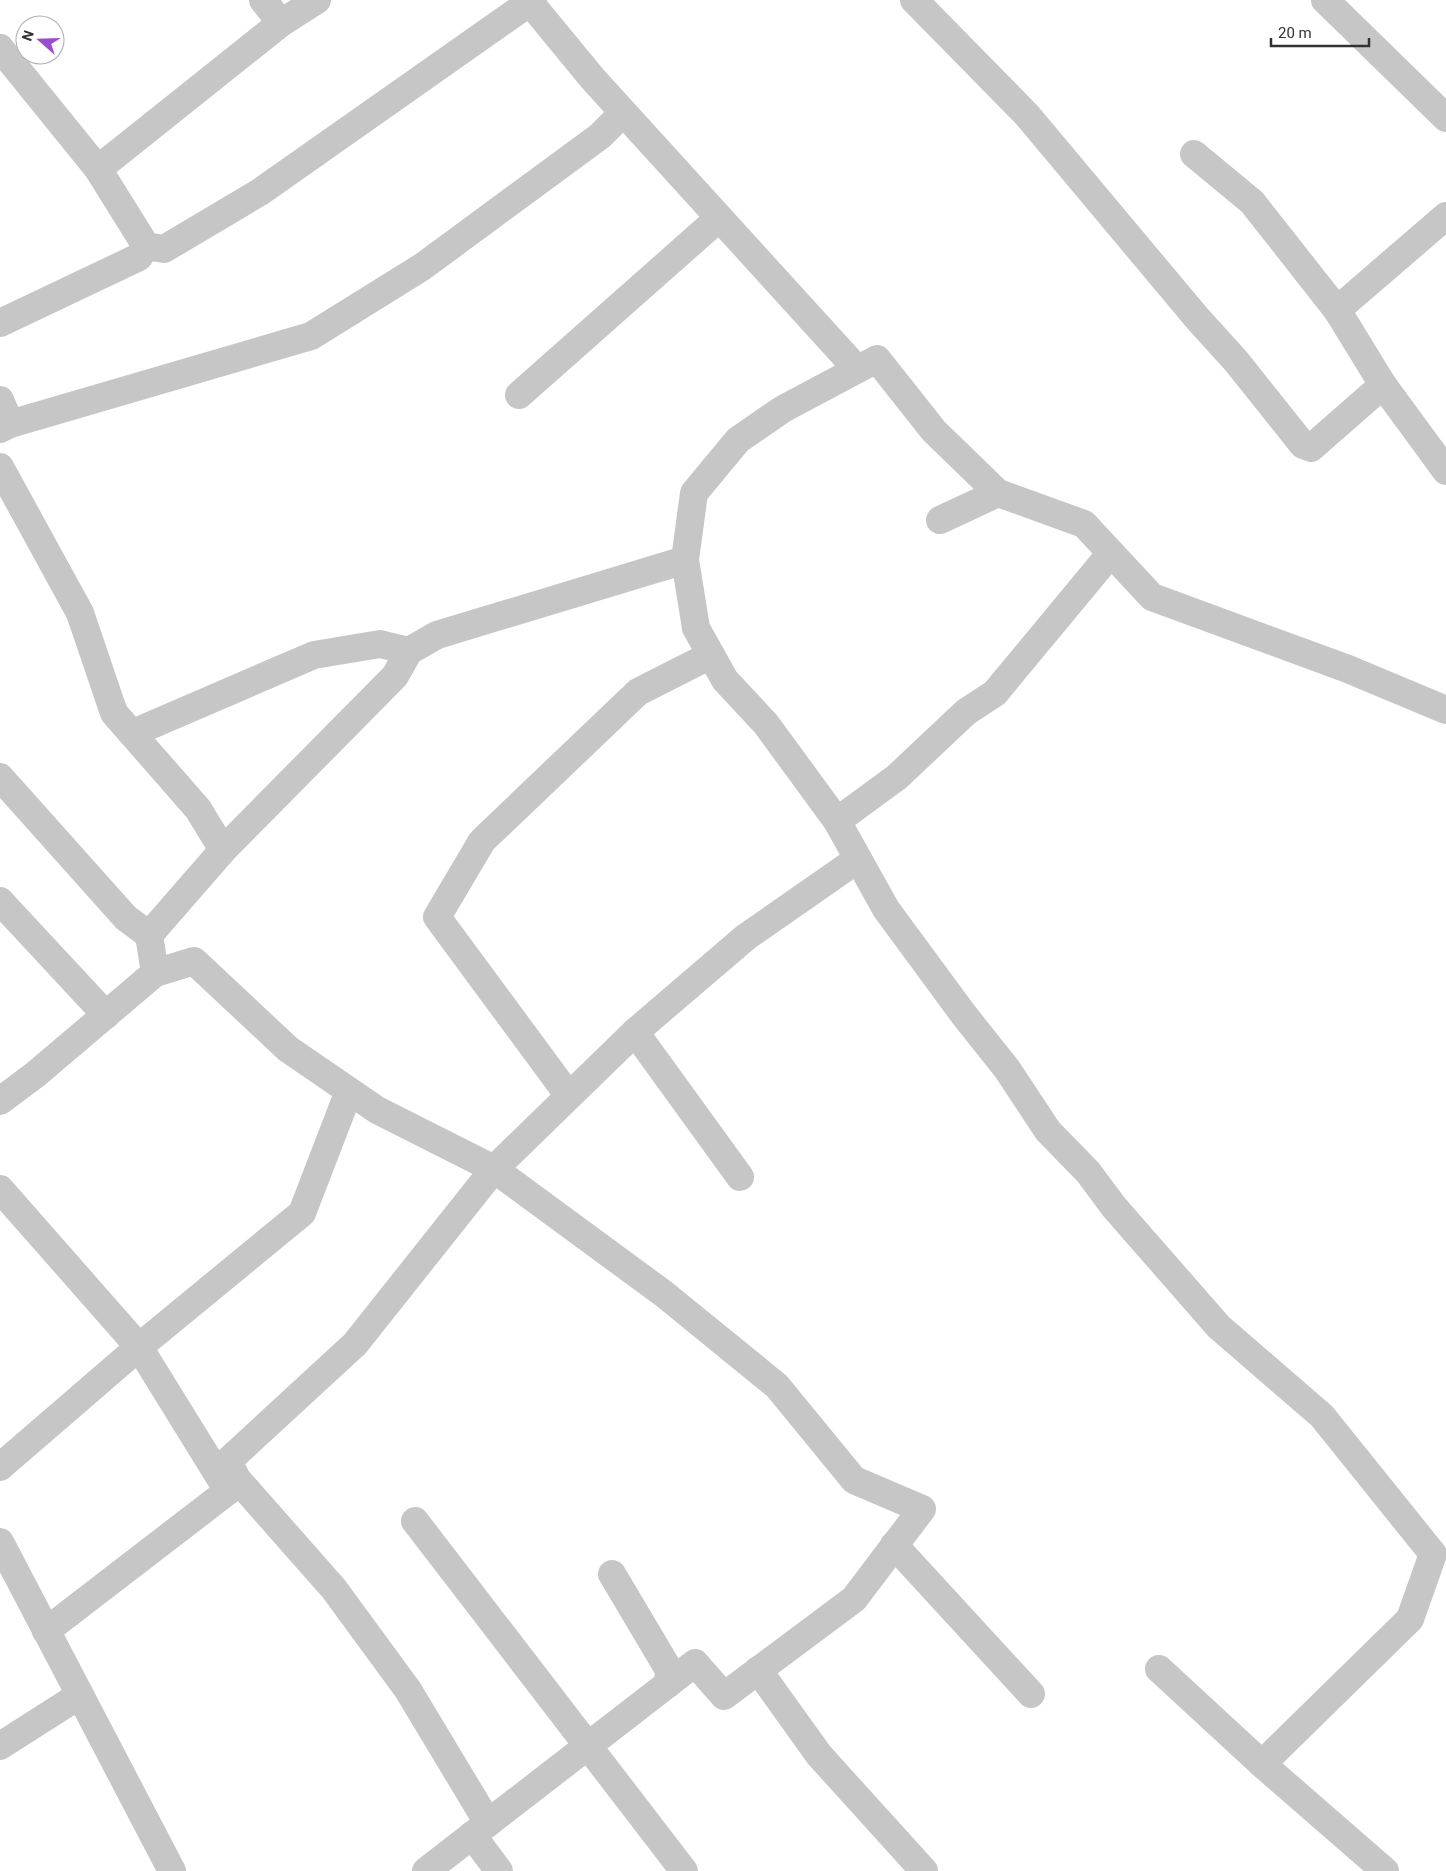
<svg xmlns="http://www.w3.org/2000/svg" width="1446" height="1871" viewBox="0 0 1446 1871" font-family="Roboto,sans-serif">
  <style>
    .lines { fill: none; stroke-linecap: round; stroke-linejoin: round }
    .street { stroke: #c6c6c6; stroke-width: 28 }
  </style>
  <rect width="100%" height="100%" fill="#fff"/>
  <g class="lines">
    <g class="street">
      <path d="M263 0 281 23"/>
      <path d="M528 0 593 79 857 369"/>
      <path d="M914 0 1027 115 1197 318 1236 361 1303 445 1311 448 1383 385"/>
      <path d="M1325 0 1446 118"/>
      <path d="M0 48 98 169 146 246 164 249 260 192 533 0"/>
      <path d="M1194 154 1252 202 1337 310"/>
      <path d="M98 169 281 23 317 0"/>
      <path d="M1446 216 1337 310 1383 385 1446 471"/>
      <path d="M0 323 139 257 146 246"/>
      <path d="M519 395 719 218"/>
      <path d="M0 400 10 424 0 429"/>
      <path d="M10 424 311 336 422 267 600 136 623 113"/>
      <path d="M0 467 80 613 114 713 198 809 223 850 395 676 409 651 437 635 685 560"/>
      <path d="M940 520 998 493"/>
      <path d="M133 733 314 655 380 644 409 651"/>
      <path d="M0 777 126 918 149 935 155 973"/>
      <path d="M837 821 897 777 966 712 995 693 1111 553"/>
      <path d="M0 901 106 1015"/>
      <path d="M149 935 223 850"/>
      <path d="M635 1032 740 1177"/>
      <path d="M569 1096 437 917 482 841 638 692 711 655"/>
      <path d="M0 1101 36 1074 155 973 194 961 288 1049 377 1110 494 1169 355 1344 228 1461 237 1479"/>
      <path d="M0 1189 139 1347 228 1491 46 1631"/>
      <path d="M0 1467 139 1347 302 1213 349 1091"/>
      <path d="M228 1491 237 1479 334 1589 408 1690 488 1823"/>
      <path d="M415 1521 684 1871"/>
      <path d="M0 1542 172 1871"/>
      <path d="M894 1545 1031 1694"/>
      <path d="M612 1574 669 1670 668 1684"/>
      <path d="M1159 1669 1262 1764 1385 1871"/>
      <path d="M758 1670 819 1755 924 1871"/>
      <path d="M0 1746 80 1695"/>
      <path d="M1262 1764 1410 1619 1433 1554 1322 1416 1219 1327 1114 1207 1088 1172 1048 1131 1007 1069 964 1015 886 909 837 821 766 724 725 680 696 628 685 560 694 493 738 440 783 409 877 359 934 431 998 493 1084 524 1152 597 1348 669 1446 710"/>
      <path d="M472 1835 499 1871"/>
      <path d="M426 1871 695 1663 724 1696 854 1599 922 1509 854 1480 777 1386 664 1294 494 1169 635 1032 746 937 858 859"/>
    </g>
  </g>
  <g transform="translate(40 40) rotate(290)"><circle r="24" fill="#ffffff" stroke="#adadad"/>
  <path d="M0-4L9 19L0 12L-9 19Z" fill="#994dd0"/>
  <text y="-8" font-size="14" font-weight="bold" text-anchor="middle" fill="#323232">N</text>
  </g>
  <path d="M1271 38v8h98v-8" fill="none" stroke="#323232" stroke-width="2.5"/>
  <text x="1278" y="38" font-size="15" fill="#323232" stroke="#ffffff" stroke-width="4" paint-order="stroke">20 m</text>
</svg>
